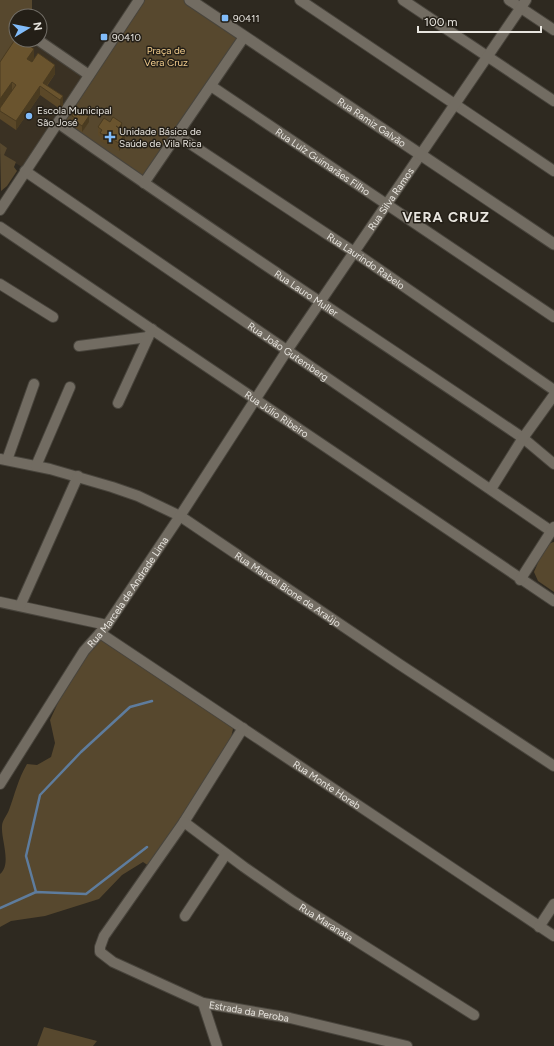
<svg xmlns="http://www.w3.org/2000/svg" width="554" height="1046" viewBox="0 0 554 1046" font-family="Figtree,sans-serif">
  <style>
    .built { fill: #3a3123 }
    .green { fill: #57482e }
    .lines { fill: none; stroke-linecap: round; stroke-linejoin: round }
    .stream { stroke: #5e7c9d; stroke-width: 2.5 }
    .minor-casing { stroke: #48443c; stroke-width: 12 }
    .tertiary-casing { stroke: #48443c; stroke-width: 13 }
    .minor { stroke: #726c62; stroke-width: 10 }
    .tertiary { stroke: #726c62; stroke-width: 11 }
    .wall { fill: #5b4828 }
    .shaded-wall { fill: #4a3b20 }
    .building { fill: #6a542e; stroke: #4a3b20 }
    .poi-dot { fill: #81bcfa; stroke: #241f17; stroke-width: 1.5 }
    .labels { text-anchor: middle; stroke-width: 3; stroke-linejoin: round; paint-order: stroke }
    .poi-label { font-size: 10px; fill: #e8e5df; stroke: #241f17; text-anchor: start }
    .park-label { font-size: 10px; fill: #f2cd8d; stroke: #241f17 }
    .street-label { font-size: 10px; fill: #e8e5df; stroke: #241f17 }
    .district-label { font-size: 14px; font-weight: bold; letter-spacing: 1px; fill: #e8e5df; stroke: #241f17 }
  </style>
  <rect width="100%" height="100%" fill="#2e2920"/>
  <path class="built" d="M16 40H30L83 77 22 167 0 154V63Z"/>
  <g class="green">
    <path d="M0 0H32V16H16V40H24L0 71Z"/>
    <path d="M139 0H190L244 37 144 183 58 123Z"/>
    <path d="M0 143 7 148 4 155 16 162 14 167 17 171 7 186 1 191Z"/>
    <path d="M554 542V592L538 581 534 572C539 562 543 544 554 542Z"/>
    <path d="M99 639 232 725 233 729 230 742 149 866 143 862 122 875 99 899 45 916 11 921 0 927V874C12 864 1 840 2 826 2 821 7 815 9 810 15 794 18 779 27 764L37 765 51 757 55 743 50 720 62 694 90 648Z"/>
    <path d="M44 1027 97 1041 93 1046H37Z"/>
  </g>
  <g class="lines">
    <g class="stream">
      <path d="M36 892 26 856 40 795 81 752 130 707 152 701"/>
      <path d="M0 908 36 892 86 894 147 847"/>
    </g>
    <g class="minor-casing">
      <g id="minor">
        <path d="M300 0 554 171"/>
        <path d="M403 0 554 101"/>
        <path d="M509 0 554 30"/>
        <path d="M38 40 89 75"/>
        <path id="s1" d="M211 86 554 317"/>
        <path id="s2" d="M58 123C211 231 368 333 523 438L554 464"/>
        <path id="s3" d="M177 135 354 252 554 390"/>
        <path id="s4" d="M25 171 551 531"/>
        <path d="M144 183 244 37"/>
        <path d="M0 210 139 0"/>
        <path id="s5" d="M0 227 554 601"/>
        <path d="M0 284 53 317"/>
        <path d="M79 346 148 337"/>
        <path d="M118 403 152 329"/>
        <path id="s6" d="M0 459 50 469 112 487 138 496 180 516 399 664 554 766"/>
        <path d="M7 460 34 384"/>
        <path d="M36 466 70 387"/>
        <path d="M491 489 523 438 554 395"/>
        <path d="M520 580 554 527"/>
        <path d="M0 602 107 625"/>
        <path d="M20 606 78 476"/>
        <path id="s7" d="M100 633 554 936"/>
        <path id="s8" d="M243 728 184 822 104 936 100 947V952L113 962 203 1003 290 1018 407 1046"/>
        <path id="s9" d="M0 784 84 651 107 625 180 516 288 349 526 0"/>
        <path id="s10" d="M184 822 244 867 293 901 474 1015"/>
        <path d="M185 916 226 854"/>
        <path d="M539 927 554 904"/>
        <path d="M203 1003 217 1046"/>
      </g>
    </g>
    <g class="tertiary-casing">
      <g id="tertiary">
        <path id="s11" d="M190 0 554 244"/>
      </g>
    </g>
    <use href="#minor" class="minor"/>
    <use href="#tertiary" class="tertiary"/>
  </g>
  <g class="wall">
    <path d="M34 58 31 62 55 74 47 86 63 96V105L60 109 40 95 16 130 0 119V62Z"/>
    <path d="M72 116 89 122 82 132 75 127V124L72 121Z"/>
    <path d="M98 127 122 131 125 142 119 151 100 141V137L98 135Z"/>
  </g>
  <g class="shaded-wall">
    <path d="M34 49V58L27 68V59Z"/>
    <path d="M55 65V74L44 89 43 83Z"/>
    <path d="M12 82V91L0 108V99Z"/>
    <path d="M40 86V95L16 130V121Z"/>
    <path d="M63 96V105L60 109V100Z"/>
    <path d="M89 116V122L82 132V126Z"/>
    <path d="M122 123V132L119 128Z"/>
    <path d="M125 133V142L119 151V143Z"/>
  </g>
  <g class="building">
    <path d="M16 38V40H21L34 49 27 59 32 62 38 53 55 65 43 83 63 96 60 100 40 86 16 121 0 111V108L16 85 12 82 0 99V62Z"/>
    <path d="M77 108 89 116 82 126 75 121 77 119 72 116Z"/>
    <path d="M113 117 122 123 119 128 116 126 125 133 119 143 100 133 102 130 98 127 104 118 110 122Z"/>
  </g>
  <g class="poi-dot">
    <rect x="221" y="14" width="8" height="8" rx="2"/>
    <rect x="100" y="33" width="8" height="8" rx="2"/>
    <circle cx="29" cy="116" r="4"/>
    <path d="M108 131h4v4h4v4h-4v4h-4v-4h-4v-4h4z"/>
  </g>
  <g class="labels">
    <g class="poi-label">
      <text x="233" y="22">90411</text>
      <text x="112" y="41">90410</text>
      <text x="37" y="114">Escola Municipal<tspan x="37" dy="12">São José</tspan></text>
      <text x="119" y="135">Unidade Básica de<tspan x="119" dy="12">Saúde de Vila Rica</tspan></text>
    </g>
    <g class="park-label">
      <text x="166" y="54">Praça de<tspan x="166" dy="12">Vera Cruz</tspan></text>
    </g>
    <g class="street-label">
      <text dy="4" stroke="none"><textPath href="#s11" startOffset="219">Rua Ramiz Galvão</textPath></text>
      <text dy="4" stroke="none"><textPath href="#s1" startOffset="135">Rua Luíz Guimarães Filho</textPath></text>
      <text dy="4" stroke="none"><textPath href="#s9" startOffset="704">Rua Silva Ramos</textPath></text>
      <text dy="4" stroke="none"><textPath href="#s3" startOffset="227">Rua Laurindo Rabelo</textPath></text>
      <text dy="4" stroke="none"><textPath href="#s2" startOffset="301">Rua Lauro Muller</textPath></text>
      <text dy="4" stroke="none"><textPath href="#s4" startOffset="319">Rua João Gutemberg</textPath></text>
      <text dy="4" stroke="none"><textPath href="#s5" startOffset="334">Rua Júlio Ribeiro</textPath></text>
      <text dy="4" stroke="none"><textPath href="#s6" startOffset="320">Rua Manoel Bione de Araújo</textPath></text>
      <text dy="4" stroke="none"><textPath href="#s9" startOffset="231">Rua Marcela de Andrade Lima</textPath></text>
      <text dy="4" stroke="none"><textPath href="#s7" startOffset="273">Rua Monte Horeb</textPath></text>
      <text dy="4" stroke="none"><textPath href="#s10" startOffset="174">Rua Maranata</textPath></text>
      <text dy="4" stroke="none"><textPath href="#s8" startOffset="429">Estrada da Peroba</textPath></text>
    </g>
    <g class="district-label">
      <text x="446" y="222">VERA CRUZ</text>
    </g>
  </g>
  <g transform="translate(28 28) rotate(80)"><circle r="19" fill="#241f17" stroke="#726e67"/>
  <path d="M0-3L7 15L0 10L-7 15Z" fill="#81bcfa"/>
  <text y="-6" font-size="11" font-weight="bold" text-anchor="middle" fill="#e8e5df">N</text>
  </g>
  <path d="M418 26v6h123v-6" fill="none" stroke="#e8e5df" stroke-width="2"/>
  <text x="424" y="26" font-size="12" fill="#e8e5df" stroke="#241f17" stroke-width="3" paint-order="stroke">100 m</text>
</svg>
